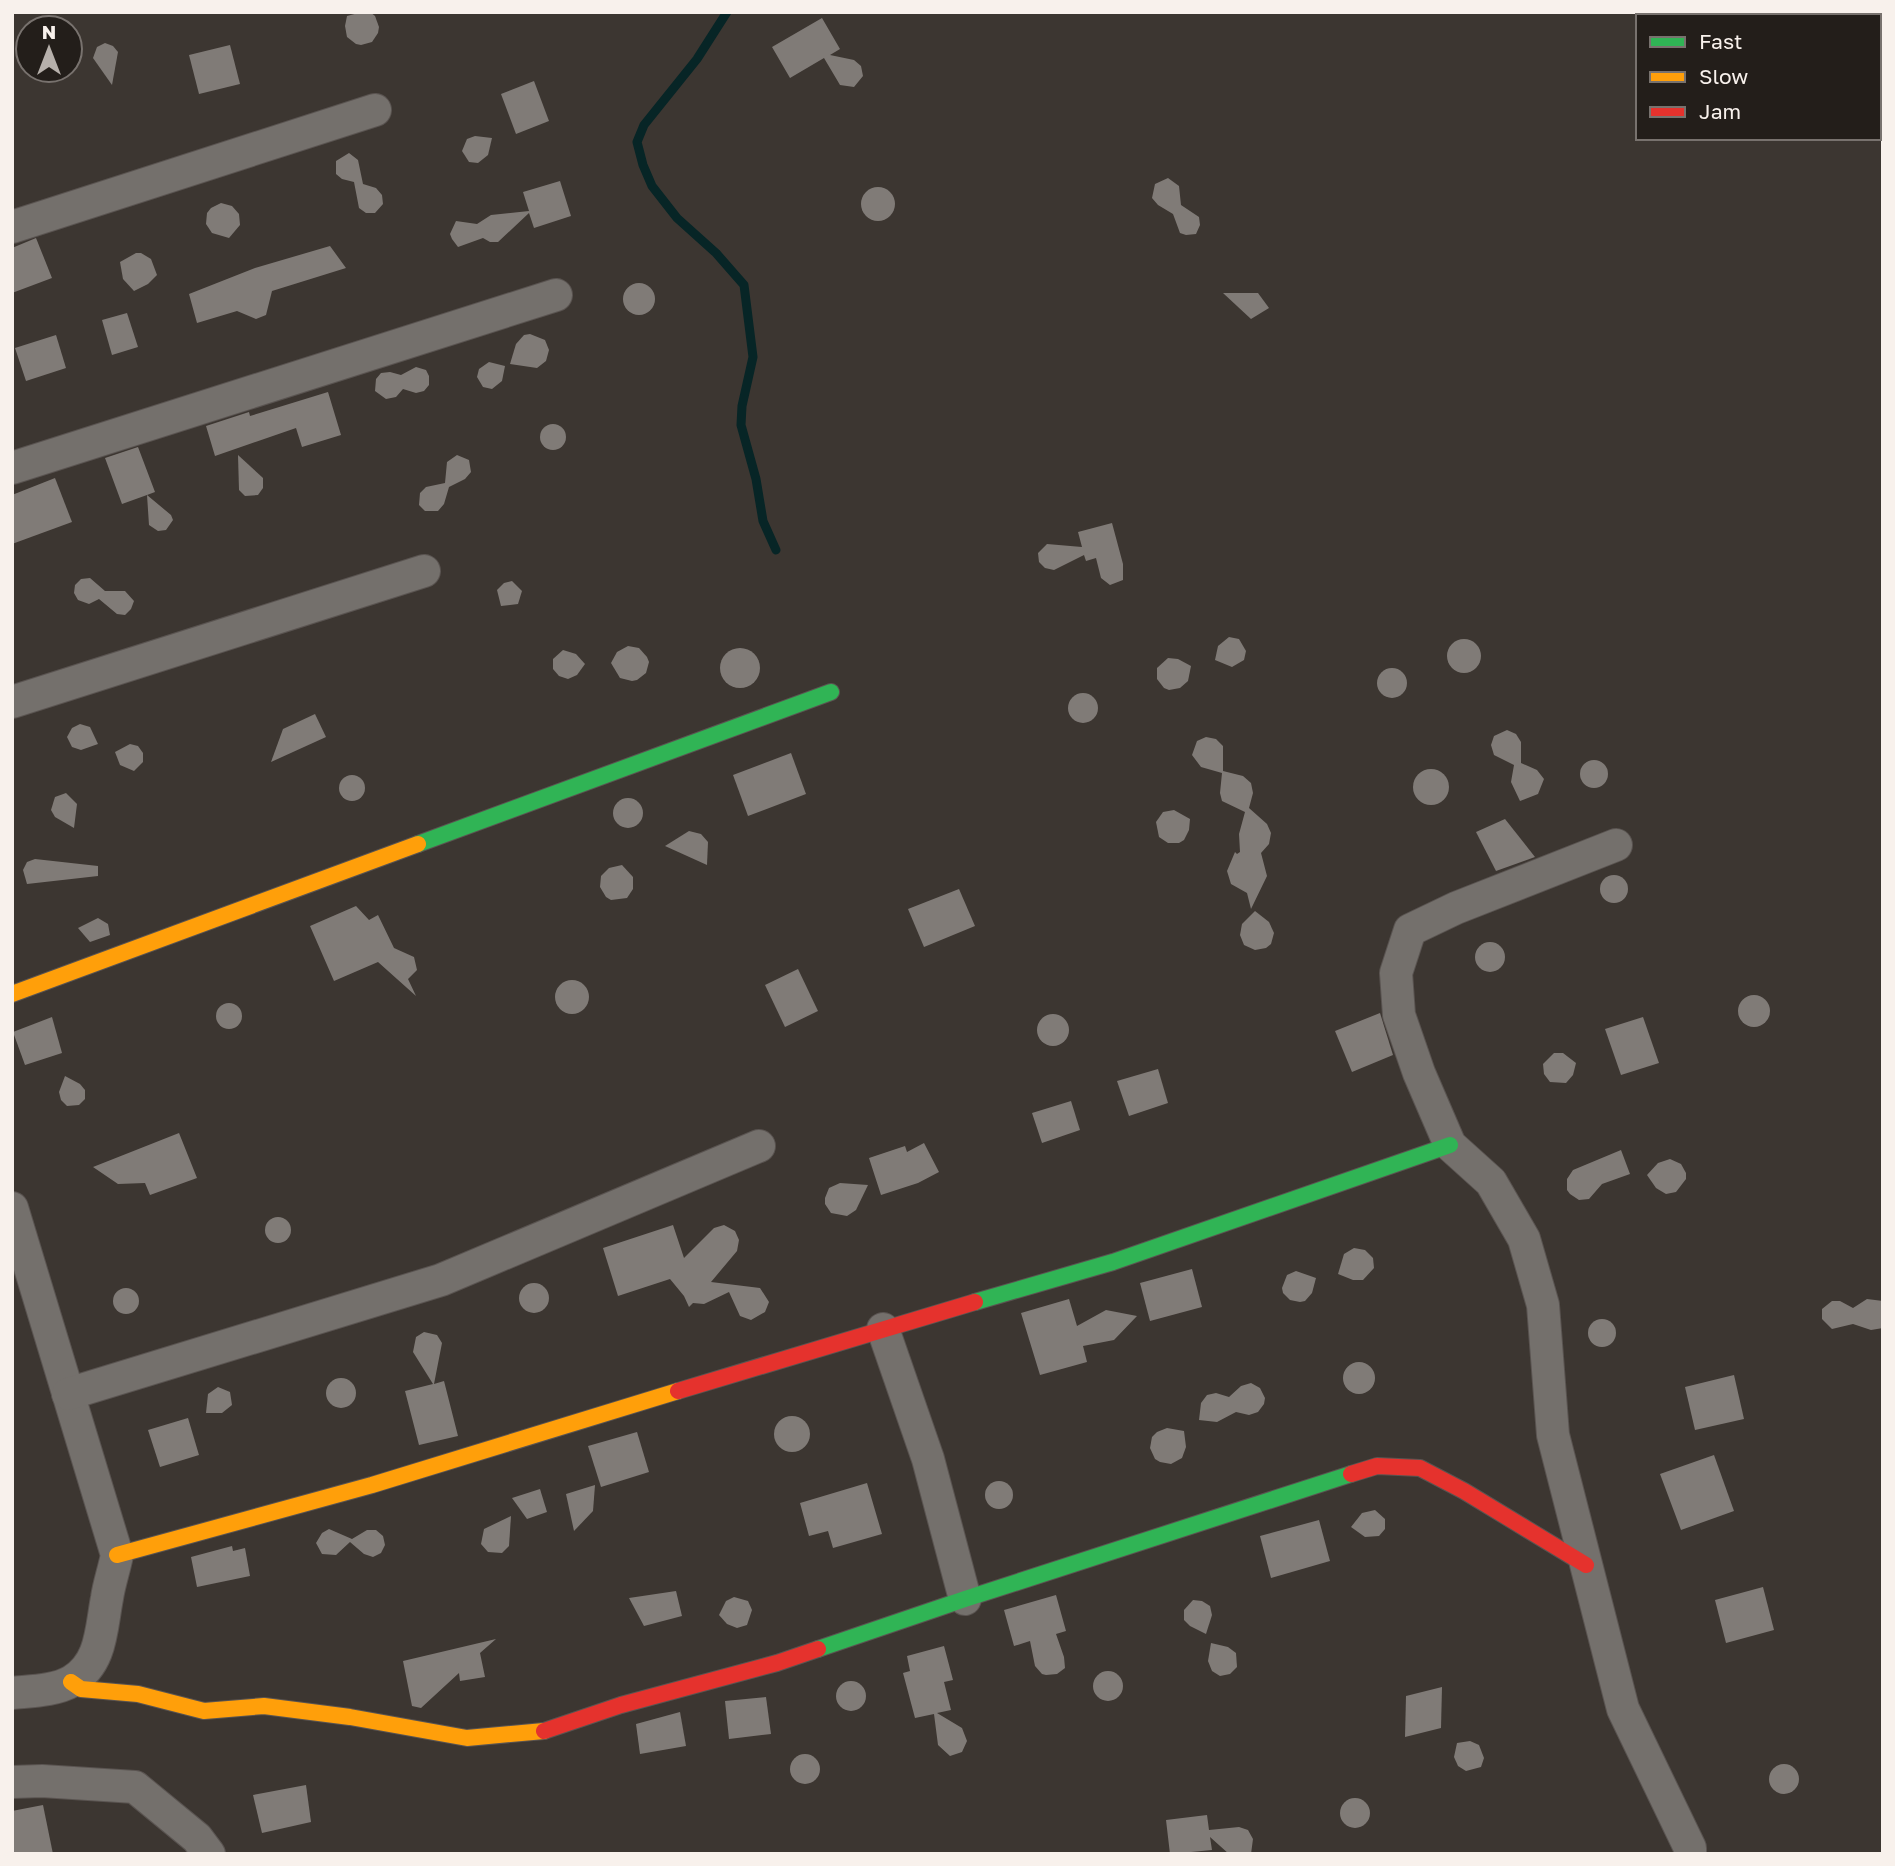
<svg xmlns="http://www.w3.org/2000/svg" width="1895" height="1866" viewBox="0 0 1895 1866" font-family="'Golos Text',sans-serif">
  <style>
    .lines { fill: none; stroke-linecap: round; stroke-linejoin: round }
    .stream { stroke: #072526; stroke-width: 9 }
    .building { fill: #807b77 }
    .street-casing { stroke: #5a5451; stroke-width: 34 }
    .fast-casing { stroke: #5a5451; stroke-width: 18 }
    .slow-casing { stroke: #5a5451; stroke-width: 18 }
    .jam-casing { stroke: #5a5451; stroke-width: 18 }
    .street { stroke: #74706c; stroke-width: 32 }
    .fast { stroke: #30b455; stroke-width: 16 }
    .slow { stroke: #ff9f0a; stroke-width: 16 }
    .jam { stroke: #e5322d; stroke-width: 16 }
  </style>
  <rect width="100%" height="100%" fill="#3c3631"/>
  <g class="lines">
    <path class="stream" d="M727 12 697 59 644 125 637 142 643 165 652 186 677 218 716 253 744 285 753 357 742 406 741 425 756 479 763 521 776 550"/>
  </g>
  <g class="building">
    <path d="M362 12H370L375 16 379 27 378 33 372 42 361 45 356 44 347 37 345 26 347 16Z"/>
    <path d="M822 18 840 49 830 55 854 60 861 66 863 76 854 87 840 85 824 58 790 78 772 47Z"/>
    <path d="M105 43 113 46 118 52 112 85 93 58 97 47Z"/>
    <path d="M230 45 240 84 199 94 189 55Z"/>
    <path d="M534 81 549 121 516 134 501 94Z"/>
    <path d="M475 136 492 138 488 155 478 163 469 162 462 151 467 139Z"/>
    <path d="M349 153 358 160 363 184 376 188 382 195 383 204 375 213H366L359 208 354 182 342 179 336 174V161Z"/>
    <path d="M1168 178 1179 186 1181 205 1199 217 1200 225 1196 234 1186 235 1180 233 1173 214 1158 205 1152 198 1155 184Z"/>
    <path d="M560 181 571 216 534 228 529 213 498 242H490L483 238 458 247 452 239 450 234 456 221 477 224 491 215 529 211 523 192Z"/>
    <circle cx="878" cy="204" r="17"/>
    <path d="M221 203 232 206 239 214 240 225 229 238 212 233 206 224 207 213 211 208Z"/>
    <path d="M36 238 52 278 12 293V248Z"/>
    <path d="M330 246 346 268 272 291 266 315 256 319 237 311 197 323 189 294 255 268Z"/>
    <path d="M136 253H141L151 259 157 275 148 284 134 291 123 279 120 262Z"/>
    <circle cx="639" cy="299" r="16"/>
    <path d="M1223 293H1258L1269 308 1251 319Z"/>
    <path d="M127 313 138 347 112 355 102 320Z"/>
    <path d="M530 334 545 340 549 350 546 361 537 368 510 364 516 344 524 335Z"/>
    <path d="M56 335 66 368 26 381 15 348Z"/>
    <path d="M489 362 505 366 502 381 492 389 483 387 477 377 479 369Z"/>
    <path d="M416 367 426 370 429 376V385L424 391 416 393 403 389 396 397 386 399 375 391 376 379 381 373 390 372 401 375Z"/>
    <path d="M328 392 341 435 302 447 296 428 215 456 206 426 249 412 250 416Z"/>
    <circle cx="553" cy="437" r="13"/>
    <path d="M138 447 155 492 147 495 171 515 173 520 166 530 158 531 149 525 147 495 122 504 105 458Z"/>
    <path d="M238 455 263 478V488L258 495 245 496 239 490Z"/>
    <path d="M457 455 469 460 471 472 465 479 449 487 444 504 438 511H425L419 505 420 493 426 487 445 483 447 462Z"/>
    <path d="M55 478 72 522 12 544V495Z"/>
    <path d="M1112 523 1123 564V580L1110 585 1101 578 1096 558 1086 561 1084 555 1054 570 1045 568 1039 562 1038 553 1047 544 1082 547 1078 532Z"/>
    <path d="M90 578 105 591H125L134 601 131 609 125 615 117 614 99 599 89 604 78 600 74 593 75 585 81 579Z"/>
    <path d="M512 581 522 591 518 604 501 606 497 590 504 583Z"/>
    <path d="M1229 637 1239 639 1246 651 1244 660 1232 667 1215 660 1218 646Z"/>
    <circle cx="1464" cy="656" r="17"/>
    <path d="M628 646 639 648 647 657 649 662 646 673 637 680 632 681 620 678 611 663 617 652Z"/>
    <circle cx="740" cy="668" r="20"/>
    <path d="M563 650 576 654 585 664 577 675 568 679 559 676 553 669V659Z"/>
    <path d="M1168 658 1178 659 1191 666 1188 681 1180 688 1169 690 1164 688 1157 679V668Z"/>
    <circle cx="1392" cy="683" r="15"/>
    <circle cx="1083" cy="708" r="15"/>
    <path d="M315 714 326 737 271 762 283 729Z"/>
    <path d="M80 724 90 727 98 744 81 750 72 747 67 737 72 728Z"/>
    <path d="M1507 730 1516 734 1521 742V763L1537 770 1544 779 1538 794 1520 801 1511 782 1514 765 1494 755 1491 745 1494 736Z"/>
    <path d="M1206 737 1216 739 1223 746V771L1243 776 1251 783 1253 793 1249 808 1267 824 1271 833 1269 844 1261 853 1267 876 1251 909 1247 893 1231 884 1227 871 1235 852 1237 854 1240 852 1239 834 1245 812 1222 801 1220 793 1222 773 1201 767 1192 755 1197 741Z"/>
    <path d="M130 744 138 746 143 753V762L134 771 120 765 115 752Z"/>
    <path d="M791 753 806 794 748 816 733 775Z"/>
    <circle cx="1594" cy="774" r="14"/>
    <circle cx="1431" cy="787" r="18"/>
    <circle cx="352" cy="788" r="13"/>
    <path d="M66 793 77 804 74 828 55 817 51 810 55 797Z"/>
    <circle cx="628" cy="813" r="15"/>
    <path d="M1174 810 1190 819 1189 830 1184 840 1179 843H1168L1159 837 1156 822 1163 812Z"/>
    <path d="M1505 819 1535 857 1496 871 1476 832Z"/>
    <path d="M689 831 701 834 708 842 707 865 665 846Z"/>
    <path d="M35 859 98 866V876L27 884 23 870 27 862Z"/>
    <path d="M622 865 633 877V889L627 898 611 900 606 897 600 887 601 876 609 868Z"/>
    <circle cx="1614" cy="889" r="14"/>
    <path d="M959 889 975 926 924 947 908 909Z"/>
    <path d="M356 906 369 920 378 915 394 948 414 957 417 970 408 979 416 996 378 962 334 981 310 926Z"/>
    <path d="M1255 911 1269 922 1274 933 1271 944 1266 948 1255 950 1244 945 1240 935 1242 924Z"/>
    <path d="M98 918 108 924 110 935 90 942 78 928Z"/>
    <circle cx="1490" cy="957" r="15"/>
    <path d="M798 969 818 1011 785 1027 765 985Z"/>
    <circle cx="572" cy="997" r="17"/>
    <circle cx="1754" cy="1011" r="16"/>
    <circle cx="229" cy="1016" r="13"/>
    <path d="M1380 1013 1393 1055 1352 1072 1335 1031Z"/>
    <circle cx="1053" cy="1030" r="16"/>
    <path d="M52 1017 62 1053 25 1065 13 1032Z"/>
    <path d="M1643 1017 1659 1063 1621 1075 1605 1029Z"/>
    <path d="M1554 1053H1563L1576 1063 1573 1075 1566 1083 1550 1082 1544 1074 1543 1064Z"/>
    <path d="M1158 1069 1168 1103 1129 1116 1117 1081Z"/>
    <path d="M65 1076 80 1084 85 1090V1099L79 1105 67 1106 61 1100 59 1092Z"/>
    <path d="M1071 1101 1080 1130 1042 1143 1032 1113Z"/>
    <path d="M179 1133 197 1178 150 1195 145 1183 118 1184 93 1167Z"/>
    <path d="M924 1143 939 1172 918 1183 881 1195 869 1158 905 1146 907 1152Z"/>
    <path d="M1621 1150 1630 1174 1602 1184 1589 1199 1579 1200 1570 1194 1567 1190V1179L1573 1170Z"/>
    <path d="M1670 1159 1681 1164 1686 1173V1179L1676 1192 1666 1194 1656 1188 1647 1175 1658 1163Z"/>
    <path d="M840 1183 868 1185 856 1210 847 1216 831 1213 825 1204V1198L829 1188Z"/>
    <circle cx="278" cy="1230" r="13"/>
    <path d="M673 1225 684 1258 714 1228 724 1225 735 1231 739 1240 737 1251 711 1282 760 1288 769 1302 765 1312 751 1320 740 1316 729 1292 704 1304 693 1303 689 1307 684 1296 670 1279 618 1296 603 1248Z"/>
    <path d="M1354 1248 1365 1250 1373 1258 1374 1268 1363 1280H1353L1338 1274 1344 1254Z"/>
    <path d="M1192 1269 1202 1307 1150 1321 1140 1283Z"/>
    <path d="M1296 1271 1316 1278 1312 1293 1305 1301 1300 1302 1290 1300 1283 1293 1282 1288 1287 1275Z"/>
    <circle cx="534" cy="1298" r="15"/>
    <circle cx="126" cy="1301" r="13"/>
    <path d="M1069 1299 1077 1326 1106 1310 1137 1316 1114 1340 1083 1346 1087 1362 1040 1375 1021 1313Z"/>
    <path d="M1867 1299 1883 1301V1328L1871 1330 1853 1324 1832 1329 1822 1319V1309L1832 1301H1840L1853 1308Z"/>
    <circle cx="1602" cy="1333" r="14"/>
    <path d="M424 1332 437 1335 442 1343 434 1384 444 1381 458 1436 419 1445 405 1391 433 1384 413 1352 416 1337Z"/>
    <circle cx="1359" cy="1378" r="16"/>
    <path d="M1734 1375 1744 1419 1695 1430 1685 1387Z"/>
    <circle cx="341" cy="1393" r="15"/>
    <path d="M1251 1383 1260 1388 1265 1398 1264 1404 1258 1412 1249 1415 1236 1412 1217 1422 1199 1420 1201 1403 1207 1395 1216 1393 1229 1397 1241 1386Z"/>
    <path d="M218 1387 230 1392 232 1405 222 1413H206L208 1394Z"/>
    <circle cx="792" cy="1434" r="18"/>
    <path d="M188 1418 199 1455 160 1467 148 1430Z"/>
    <path d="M1167 1428 1184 1431 1186 1447 1182 1458 1171 1464 1160 1462 1155 1459 1150 1448 1152 1437 1157 1432Z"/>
    <path d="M637 1432 649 1472 601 1487 588 1446Z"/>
    <path d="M1714 1455 1734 1511 1681 1530 1660 1474Z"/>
    <circle cx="999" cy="1495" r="14"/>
    <path d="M867 1483 882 1534 833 1548 828 1531 809 1536 800 1503Z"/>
    <path d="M595 1485 593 1511 574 1531 566 1494Z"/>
    <path d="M540 1489 547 1512 527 1519 512 1498Z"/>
    <path d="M1375 1510 1385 1519V1529L1379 1536 1365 1537 1351 1527 1362 1513Z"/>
    <path d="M511 1516 509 1546 502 1553 488 1552 481 1544 484 1529Z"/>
    <path d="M1319 1520 1330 1561 1271 1578 1260 1536Z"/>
    <path d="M329 1529 352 1539 367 1530H376L383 1536 385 1545 381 1553 373 1557 364 1554 350 1542 336 1555 322 1554 316 1543 322 1533Z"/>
    <path d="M232 1546 233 1551 245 1548 250 1576 197 1587 191 1557Z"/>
    <path d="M1763 1587 1774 1630 1726 1643 1715 1600Z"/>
    <path d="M676 1591 682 1616 644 1626 629 1598Z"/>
    <path d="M1056 1595 1066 1631 1056 1634 1064 1657 1065 1668 1057 1674 1046 1675 1042 1674 1035 1666 1030 1641 1014 1646 1004 1610Z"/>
    <path d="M734 1597 748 1601 752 1610 747 1625 737 1628 727 1624 719 1615 726 1601Z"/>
    <path d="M1193 1600 1202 1601 1210 1606 1212 1615 1206 1634 1190 1626 1184 1620V1610Z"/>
    <path d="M496 1639 480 1653 485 1677 460 1681 459 1673 421 1708 412 1706 403 1661Z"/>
    <path d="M1211 1643 1228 1647 1236 1653 1237 1667 1230 1674 1220 1676 1212 1671 1208 1661Z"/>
    <path d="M944 1646 953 1680 944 1682 951 1710 937 1713 962 1728 967 1741 962 1752 950 1756 938 1745 934 1714 915 1718 903 1673 910 1671 907 1656Z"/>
    <circle cx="1108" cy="1686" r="15"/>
    <circle cx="851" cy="1696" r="15"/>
    <path d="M1442 1687 1441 1728 1405 1737 1406 1696Z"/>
    <path d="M766 1697 771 1734 729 1739 725 1701Z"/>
    <path d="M680 1712 686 1746 640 1754 636 1724Z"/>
    <path d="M1470 1741 1479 1745 1484 1758 1481 1767 1466 1771 1458 1766 1454 1757 1457 1743Z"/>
    <circle cx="805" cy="1769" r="15"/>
    <circle cx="1784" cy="1779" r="15"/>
    <path d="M306 1785 311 1822 262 1833 253 1795Z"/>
    <circle cx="1355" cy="1813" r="15"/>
    <path d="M43 1805 53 1854H12V1811Z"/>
    <path d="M1207 1815 1209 1830 1239 1827 1248 1830 1253 1839 1251 1854H1229L1210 1837 1212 1850 1170 1854 1166 1820Z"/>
  </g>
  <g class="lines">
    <g class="street-casing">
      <g id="street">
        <path d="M12 227 375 110"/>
        <path d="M12 468 556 295"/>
        <path d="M12 702 424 571"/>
        <path d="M1616 845 1456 908 1410 930 1396 973 1399 1015 1419 1073 1450 1145 1491 1182 1524 1239 1543 1305 1553 1435 1623 1709 1690 1848V1854"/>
        <path d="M12 1208 117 1555C114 1570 109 1584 107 1598 101 1629 102 1663 72 1681 55 1691 31 1691 12 1693"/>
        <path d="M883 1329 928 1459 965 1599"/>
        <path d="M68 1394 441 1280 759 1146"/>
        <path d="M12 1782 42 1781 135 1787 197 1838 209 1854"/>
      </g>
    </g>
    <g class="fast-casing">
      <g id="fast">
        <path d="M418 844 831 692"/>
        <path d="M975 1302 1113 1262 1450 1145"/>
        <path d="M818 1649 965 1599 1351 1474"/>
      </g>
    </g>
    <g class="slow-casing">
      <g id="slow">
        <path d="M12 994 418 844"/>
        <path d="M117 1555 372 1485 678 1391"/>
        <path d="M71 1682 81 1689 138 1694 204 1711 264 1706 350 1717 467 1738 544 1731"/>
      </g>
    </g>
    <g class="jam-casing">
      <g id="jam">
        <path d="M678 1391 975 1302"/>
        <path d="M1351 1474 1377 1466 1420 1468 1464 1491 1586 1565"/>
        <path d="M544 1731 621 1705 777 1663 818 1649"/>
      </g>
    </g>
    <use href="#street" class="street"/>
    <use href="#fast" class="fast"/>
    <use href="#slow" class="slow"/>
    <use href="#jam" class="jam"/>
  </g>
  <rect width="1895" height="1866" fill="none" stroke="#f8f1ec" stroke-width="28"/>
  <rect x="1636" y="14" width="245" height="126" fill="#231e1a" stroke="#78726e" stroke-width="2"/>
  <rect x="1650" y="37" width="35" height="10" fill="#30b455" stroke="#78726e" stroke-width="2"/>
  <text x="1699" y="49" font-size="21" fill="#f8f1ec">Fast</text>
  <rect x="1650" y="72" width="35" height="10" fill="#ff9f0a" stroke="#78726e" stroke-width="2"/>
  <text x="1699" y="84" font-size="21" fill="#f8f1ec">Slow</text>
  <rect x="1650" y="107" width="35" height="10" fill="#e5322d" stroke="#78726e" stroke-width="2"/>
  <text x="1699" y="119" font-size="21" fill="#f8f1ec">Jam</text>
  <g transform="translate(49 49)"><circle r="33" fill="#231e1a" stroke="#78726e" stroke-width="2"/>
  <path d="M0-5L12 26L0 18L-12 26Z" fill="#b6b0ab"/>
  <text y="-10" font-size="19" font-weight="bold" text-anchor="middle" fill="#f8f1ec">N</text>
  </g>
</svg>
